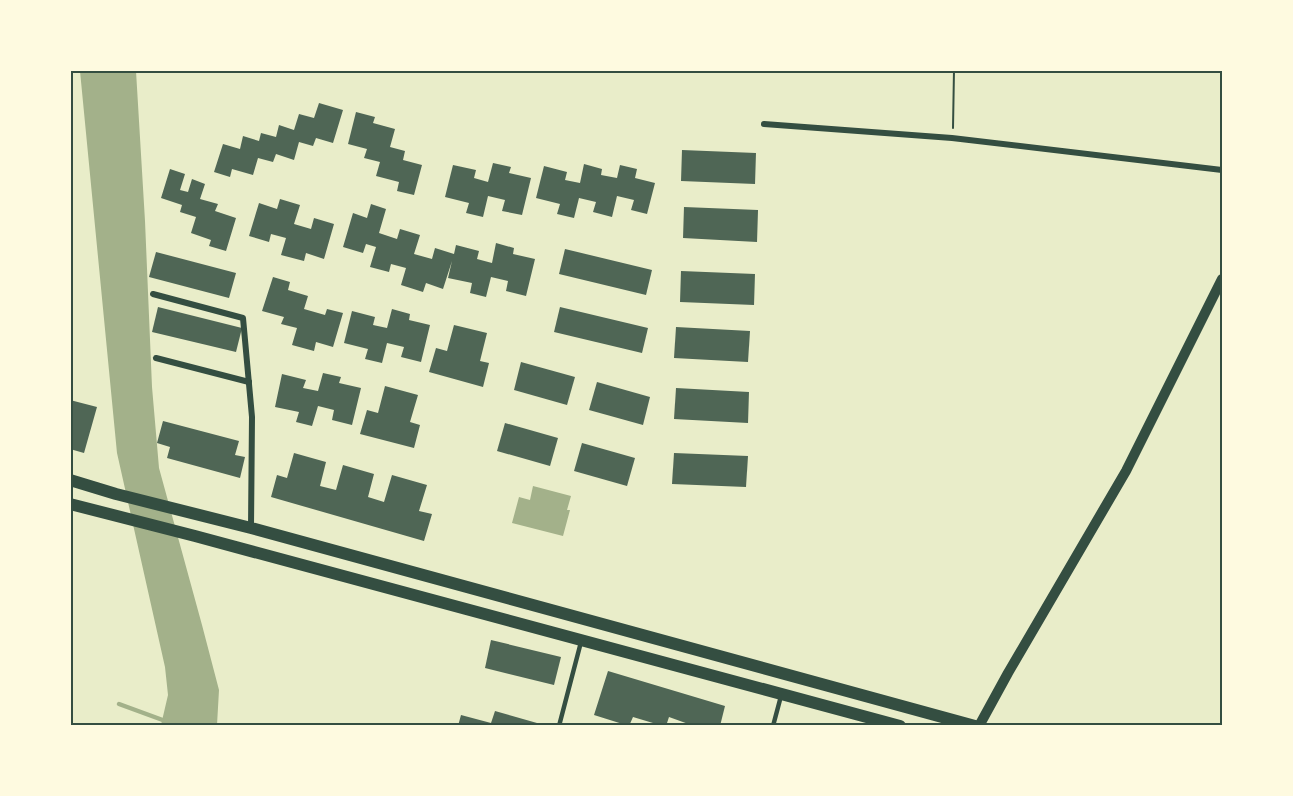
<svg xmlns="http://www.w3.org/2000/svg" width="1293" height="796" viewBox="0 0 1293 796" font-family="Poppins,sans-serif">
  <style>
    .water { fill: #a3b18a }
    .lines { fill: none; stroke-linecap: round; stroke-linejoin: round }
    .stream { stroke: #a3b18a; stroke-width: 4.5 }
    .building { fill: #4f6655 }
    .path { stroke: #344e41; stroke-width: 2 }
    .service { stroke: #344e41; stroke-width: 4.5 }
    .minor { stroke: #344e41; stroke-width: 6 }
    .tertiary { stroke: #344e41; stroke-width: 10 }
    .secondary { stroke: #344e41; stroke-width: 12 }
    .neatline { fill: none; stroke: #344e41; stroke-width: 2 }
  </style>
  <rect width="100%" height="100%" fill="#e9edc9"/>
  <g class="water">
    <path d="M80 71H136L145 221 152 387 159 468 202 625 219 690 217 725H161L168 695 165 667 117 453Z"/>
    <path d="M533 486 571 496 567 510H570L563 536 512 523 519 497 530 500Z"/>
  </g>
  <g class="lines">
    <path class="stream" d="M119 704 179 726"/>
  </g>
  <g class="building">
    <path d="M319 103 343 110 333 143 316 138 313 146 299 142 294 160 276 154 273 162 258 158 253 175 232 169 230 177 214 172 223 144 240 149 243 136 259 141 261 133 276 137 279 125 294 130 299 114 314 118Z"/>
    <path d="M356 112 375 117 373 123 395 129 390 147 405 151 403 160 422 165 414 195 397 191 399 182 376 176 380 162 364 158 367 149 348 144Z"/>
    <path d="M682 150 756 153 755 184 681 181Z"/>
    <path d="M493 163 511 167 509 173 531 178 522 215 502 211 505 200 488 196 483 217 466 213 469 203 445 197 453 165 476 170 474 178 488 182Z"/>
    <path d="M584 164 602 169 601 175 617 178 620 165 637 169 635 178 655 183 647 214 631 210 634 200 617 196 612 217 593 212 596 202 579 198 574 218 557 214 560 204 536 198 544 166 567 172 565 180 580 183Z"/>
    <path d="M170 169 185 174 180 190 188 192 192 179 205 184 200 199 218 204 215 211 236 218 226 251 209 246 211 240 191 233 196 217 180 212 182 205 161 198Z"/>
    <path d="M280 199 300 205 294 224 311 229 314 218 334 224 324 259 306 253 304 261 281 255 286 238 271 234 269 242 249 236 259 203 277 209Z"/>
    <path d="M371 204 386 209 379 233 397 239 400 229 420 235 414 254 432 259 435 248 454 254 456 245 479 251 477 259 492 263 496 243 514 248 513 254 535 259 526 296 506 291 508 281 491 277 486 297 470 293 472 283 448 278 452 261 443 289 426 283 423 292 401 285 406 268 391 264 389 272 370 267 376 247 366 244 363 253 343 247 353 213 367 218Z"/>
    <path d="M684 207 758 210 757 242 683 238Z"/>
    <path d="M565 249 652 270 646 295 559 274Z"/>
    <path d="M156 252 236 273 229 298 149 277Z"/>
    <path d="M681 271 755 274 754 305 680 302Z"/>
    <path d="M273 277 290 282 288 290 308 296 304 309 325 315 327 309 343 313 333 347 316 342 314 351 292 345 297 328 281 324 284 317 262 311Z"/>
    <path d="M158 307 242 328 236 352 152 332Z"/>
    <path d="M560 307 648 328 642 353 554 332Z"/>
    <path d="M392 309 410 314 409 320 430 325 421 362 401 357 404 347 387 343 382 363 365 359 368 349 344 343 352 311 375 317 373 325 387 328Z"/>
    <path d="M454 325 487 333 480 361 489 363 483 387 429 372 436 348 447 351Z"/>
    <path d="M676 327 750 331 748 362 674 358Z"/>
    <path d="M521 362 575 377 567 405 514 390Z"/>
    <path d="M323 373 341 377 339 383 361 388 352 425 332 420 334 410 318 406 312 426 296 422 299 412 275 407 282 374 306 380 303 388 318 391Z"/>
    <path d="M597 382 650 397 643 425 589 410Z"/>
    <path d="M385 386 418 395 410 422 420 425 414 448 360 434 367 410 378 413Z"/>
    <path d="M676 388 749 392 748 423 674 419Z"/>
    <path d="M70 400 97 407 84 453 70 449Z"/>
    <path d="M163 421 239 441 235 455 245 457 240 478 167 458 170 447 157 443Z"/>
    <path d="M505 423 558 438 550 466 497 451Z"/>
    <path d="M582 443 635 458 627 486 574 471Z"/>
    <path d="M294 453 326 462 320 486 336 490 343 465 374 474 368 497 384 502 392 475 427 485 419 511 432 514 424 541 271 497 277 475 287 478Z"/>
    <path d="M674 453 748 456 746 487 672 484Z"/>
    <path d="M491 640 561 657 554 685 485 668Z"/>
    <path d="M608 671 725 706 720 726H694L669 717 666 726H663L633 717 629 726 594 715Z"/>
    <path d="M495 711 544 725V726H458L461 715 491 723Z"/>
  </g>
  <g class="lines">
    <path class="path" d="M953 128 954 70"/>
    <g class="service">
      <path d="M559 726 581 642"/>
      <path d="M773 726 781 696"/>
    </g>
    <g class="minor">
      <path d="M764 124 952 138 1222 170"/>
      <path d="M153 294 243 318 252 417 251 527"/>
      <path d="M156 358 249 382"/>
    </g>
    <path class="tertiary" d="M979 726 1008 673 1126 471 1222 279"/>
    <g class="secondary">
      <path d="M70 480 116 494 251 528 975 726"/>
      <path d="M70 504 195 536 900 726"/>
    </g>
  </g>
  <rect width="1293" height="796" fill="none" stroke="#fefae0" stroke-width="144"/>
  <rect x="72" y="72" width="1149" height="652" class="neatline"/>
</svg>
